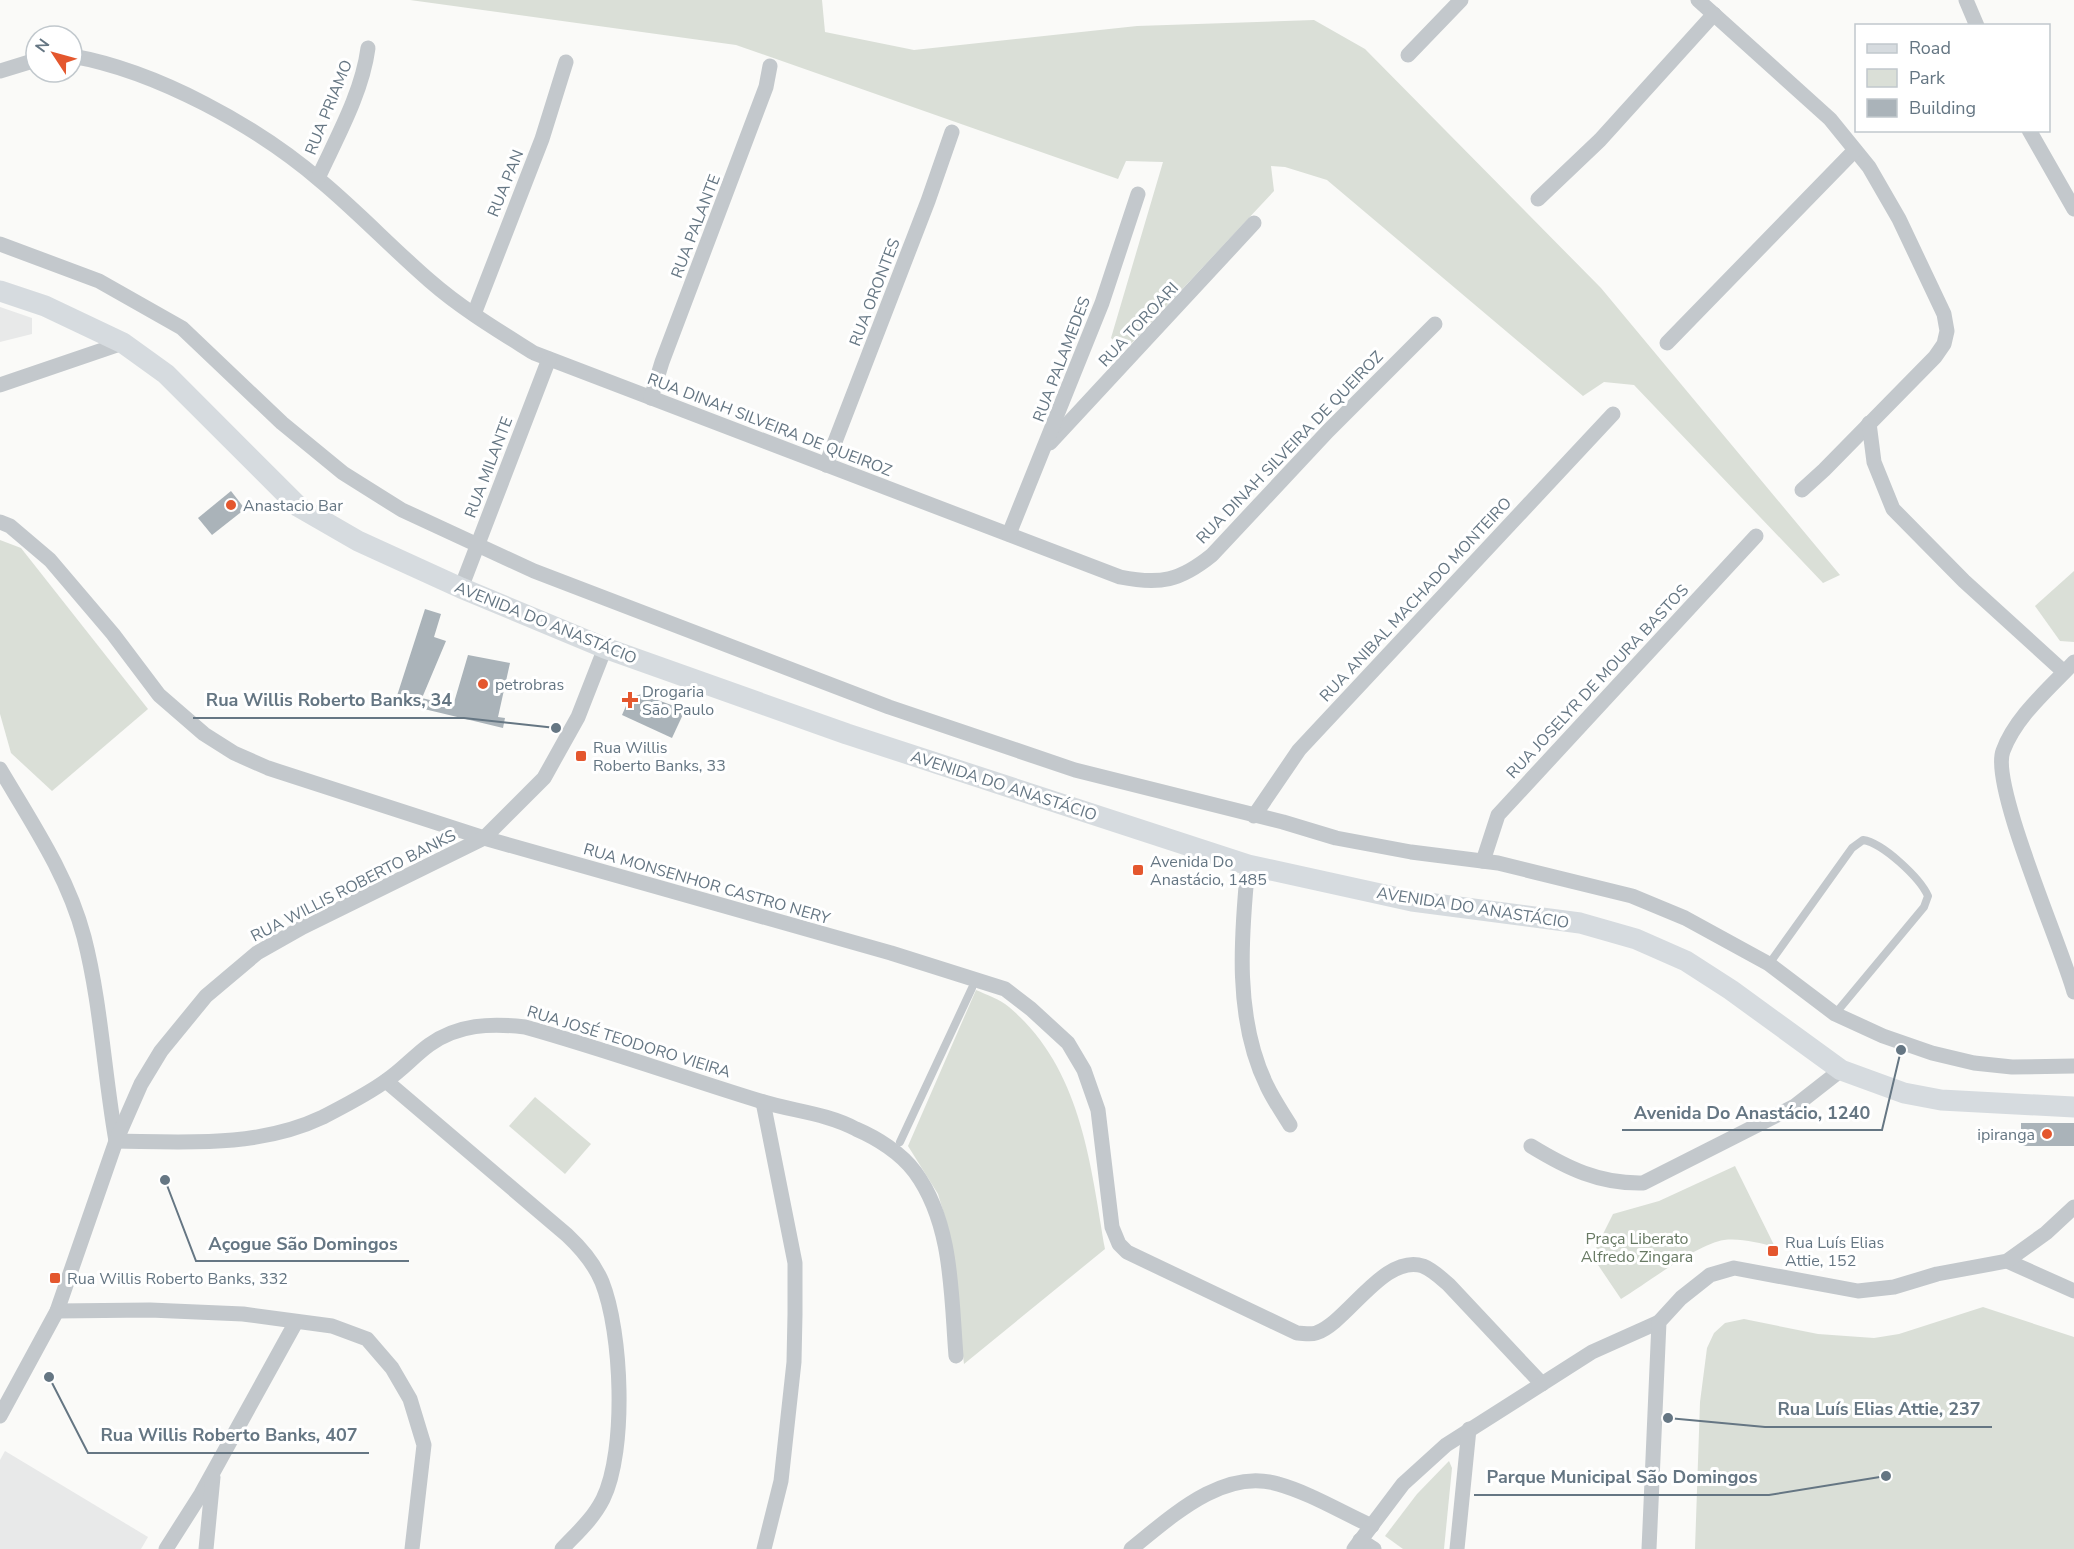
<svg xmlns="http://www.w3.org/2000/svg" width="2074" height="1549" viewBox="0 0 2074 1549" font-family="'Nunito Sans',sans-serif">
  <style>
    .built { fill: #e8e9e9 }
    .green { fill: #dadfd7 }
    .building { fill: #aab3b9 }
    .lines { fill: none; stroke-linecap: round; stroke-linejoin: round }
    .lane { stroke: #c3c8cc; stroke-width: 8 }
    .street { stroke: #c3c8cc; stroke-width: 15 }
    .secondary { stroke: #d6dbdf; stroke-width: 21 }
    .poi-dot { fill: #e4572e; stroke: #fff; stroke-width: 2 }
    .labels { text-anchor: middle; stroke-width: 6; stroke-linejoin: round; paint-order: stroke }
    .street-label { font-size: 16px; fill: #657683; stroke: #fff }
    .poi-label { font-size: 16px; fill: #657683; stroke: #fff; text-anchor: start }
    .park-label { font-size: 16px; fill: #687a64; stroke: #fff }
    .leader { fill: none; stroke: #657683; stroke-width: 2 }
    .callout-dot { fill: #657683; stroke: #fff; stroke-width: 2 }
    .callout-label { font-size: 18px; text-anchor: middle; font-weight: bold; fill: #657683; stroke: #fff; stroke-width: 6; stroke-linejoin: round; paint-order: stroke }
  </style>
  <rect width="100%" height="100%" fill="#fafaf8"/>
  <g class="built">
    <path d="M0 307 32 318V334L0 342Z"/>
    <path d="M5 1451 148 1537 141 1549H0V1460Z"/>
  </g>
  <g class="green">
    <path d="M410 0H822L825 32 914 50 1137 26 1314 20 1365 49 1601 288 1840 575 1823 583 1634 385 1604 382 1583 396 1327 180 1285 167 1271 166 1274 191 1130 345H1119L1111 338 1163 162 1126 161 1118 179 736 45Z"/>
    <path d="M0 540 21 548 148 709 52 791 11 753 0 714Z"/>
    <path d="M2074 571V642L2060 641 2035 606Z"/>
    <path d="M976 990C987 995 1000 999 1009 1007 1081 1068 1090 1161 1105 1249L964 1364 947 1224 938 1194 908 1146Z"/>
    <path d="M535 1097 591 1144 565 1174 509 1126Z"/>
    <path d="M1735 1166 1775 1247C1759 1243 1741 1238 1724 1240 1697 1244 1646 1284 1621 1299L1592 1256 1613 1214 1659 1201Z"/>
    <path d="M1983 1307 2074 1337V1549H1695L1700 1402 1707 1348 1714 1333 1725 1323 1744 1319 1818 1334 1874 1338 1899 1334Z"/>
    <path d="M1449 1461 1452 1468 1444 1549H1403L1385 1536 1417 1494Z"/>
  </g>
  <g class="building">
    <path d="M231 491 245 509 212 535 198 518Z"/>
    <path d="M425 609 441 614 434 637 446 641 422 698 453 706 468 655 510 663 498 717 505 718 503 728 395 702Z"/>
    <path d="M641 694 685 710 672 738 622 715 629 699Z"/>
    <rect x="2021" y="1123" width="53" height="23"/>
  </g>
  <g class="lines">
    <g class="lane">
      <path d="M1769 964 1852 848 1863 840C1883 843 1920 878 1928 896L1924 907 1835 1014"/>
      <path d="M900 1142 972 988"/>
    </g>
    <g class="street">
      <path d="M1698 0 1830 119 1869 167 1899 219 1944 314 1947 331 1944 344 1935 357 1824 470 1802 490"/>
      <path d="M1966 0 1977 26"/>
      <path d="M1408 55 1461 0"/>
      <path d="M72 56C157 71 257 126 322 182 359 213 393 249 430 281 462 309 499 331 534 353L1120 577C1160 585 1180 581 1212 555L1328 431 1435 324"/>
      <path d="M0 71 36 60"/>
      <path d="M2029 130 2074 209"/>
      <path d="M318 178C337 137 362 93 368 48"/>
      <path d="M1538 199 1600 140 1714 14"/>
      <path d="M0 244 99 281 182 328 282 423 343 473 402 510 534 571 889 707 1075 770 1283 822 1336 838 1411 852 1498 863 1632 896 1685 918 1769 964 1835 1014 1883 1036 1932 1053 1974 1063 2012 1067 2074 1066"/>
      <path d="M474 314 542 139 566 62"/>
      <path d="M1667 343 1855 150"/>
      <path d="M0 385 123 343"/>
      <path d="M651 398 662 362 766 87 770 66"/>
      <path d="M1869 423 1874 462 1893 509 1964 581 2064 672"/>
      <path d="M1050 443 1254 223"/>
      <path d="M826 465 928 201 952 132"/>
      <path d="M0 522 10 526 50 560 113 634 159 695 204 734 234 753 268 768 484 838 891 953 1005 989 1031 1009 1068 1043 1084 1070 1098 1110 1112 1227 1119 1244 1127 1252 1297 1333C1303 1333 1310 1335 1316 1333 1347 1323 1384 1253 1423 1266 1433 1270 1441 1278 1449 1285L1542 1384"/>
      <path d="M1009 534 1102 303 1138 194"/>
      <path d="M461 588 549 359"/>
      <path d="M2074 662C2049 689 2016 716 2003 751 1990 785 2062 947 2074 992"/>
      <path d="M0 769C32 823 68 876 84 937 101 1003 104 1073 116 1141"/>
      <path d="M1254 816 1299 750 1613 414"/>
      <path d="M1483 861 1498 815 1756 536"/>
      <path d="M1248 865C1241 936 1234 1019 1267 1086 1273 1099 1282 1112 1290 1125"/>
      <path d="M386 1081 567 1235C582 1249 594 1263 602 1282 622 1332 627 1450 603 1499 593 1519 577 1533 562 1549"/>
      <path d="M763 1102 795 1263V1314L794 1362 781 1481 764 1549"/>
      <path d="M116 1141C185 1142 258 1148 323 1117 344 1106 368 1094 387 1080 402 1070 414 1056 429 1045 458 1024 491 1023 525 1027 604 1049 682 1077 760 1101 792 1111 826 1113 856 1129 877 1138 901 1153 915 1172 953 1224 951 1295 956 1356"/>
      <path d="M1531 1146C1567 1168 1599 1184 1643 1183L1795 1106 1841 1070"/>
      <path d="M2007 1261 2074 1291"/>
      <path d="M57 1311 150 1310 243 1314 332 1326 367 1339 392 1368 410 1399 424 1445 412 1549"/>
      <path d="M0 1416 57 1311 116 1141 141 1084 161 1051 206 996 257 953 303 927 484 838 544 778 578 717 605 648"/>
      <path d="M1360 1540 1374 1549"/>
      <path d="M166 1549 201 1494 296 1322"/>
      <path d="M206 1549 213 1477"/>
      <path d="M1131 1549C1170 1518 1223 1467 1278 1484 1310 1493 1341 1512 1372 1526"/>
      <path d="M1354 1549 1403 1484 1446 1445 1592 1352 1659 1322"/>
      <path d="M1457 1549 1469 1429"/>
      <path d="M1649 1549 1659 1322 1681 1298 1710 1275 1734 1268 1858 1291 1894 1287 1937 1274 2007 1261 2046 1233 2074 1207"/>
    </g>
    <path class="secondary" d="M0 291 45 306 123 343 166 374 299 507 358 541 461 588 605 648 847 734 1248 865 1412 901 1580 923 1636 939 1686 961 1731 990 1841 1070 1904 1093 1941 1100 2074 1107"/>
  </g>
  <g class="poi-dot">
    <circle cx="231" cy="505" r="6"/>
    <circle cx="483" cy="684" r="6"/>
    <path d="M627 691h6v6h6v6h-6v6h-6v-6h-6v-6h6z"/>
    <rect x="575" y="750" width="12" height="12" rx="3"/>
    <rect x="1132" y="864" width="12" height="12" rx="3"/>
    <circle cx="2047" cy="1134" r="6"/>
    <rect x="1767" y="1245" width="12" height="12" rx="3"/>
    <rect x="49" y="1272" width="12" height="12" rx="3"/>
  </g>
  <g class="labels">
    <g class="street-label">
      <text transform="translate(328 107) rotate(-68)" y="6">RUA PRIAMO</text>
      <text transform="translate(505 183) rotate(-68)" y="6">RUA PAN</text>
      <text transform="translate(695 226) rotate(-69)" y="6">RUA PALANTE</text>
      <text transform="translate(874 292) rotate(-69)" y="6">RUA ORONTES</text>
      <text transform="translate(1138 324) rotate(-47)" y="6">RUA TOROARI</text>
      <text transform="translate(1061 359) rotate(-69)" y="6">RUA PALAMEDES</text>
      <text transform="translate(770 424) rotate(21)" y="6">RUA DINAH SILVEIRA DE QUEIROZ</text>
      <text transform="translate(1289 447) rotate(-46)" y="6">RUA DINAH SILVEIRA DE QUEIROZ</text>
      <text transform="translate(488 467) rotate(-69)" y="6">RUA MILANTE</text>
      <text transform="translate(1415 599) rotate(-47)" y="6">RUA ANIBAL MACHADO MONTEIRO</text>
      <text transform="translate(546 622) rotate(22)" y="6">AVENIDA DO ANASTÁCIO</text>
      <text transform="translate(1597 681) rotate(-47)" y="6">RUA JOSELYR DE MOURA BASTOS</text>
      <text transform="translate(1004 785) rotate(18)" y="6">AVENIDA DO ANASTÁCIO</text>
      <text transform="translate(707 883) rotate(16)" y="6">RUA MONSENHOR CASTRO NERY</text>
      <text transform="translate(353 885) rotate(-27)" y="6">RUA WILLIS ROBERTO BANKS</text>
      <text transform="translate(1473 907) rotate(9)" y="6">AVENIDA DO ANASTÁCIO</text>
      <text transform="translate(629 1041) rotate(17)" y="6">RUA JOSÉ TEODORO VIEIRA</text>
    </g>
    <g class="poi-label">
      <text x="243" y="511">Anastacio Bar</text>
      <text x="495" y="690">petrobras</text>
      <text x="642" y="697">Drogaria<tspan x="642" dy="18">São Paulo</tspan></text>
      <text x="593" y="753">Rua Willis<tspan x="593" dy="18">Roberto Banks, 33</tspan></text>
      <text x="1150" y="867">Avenida Do<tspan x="1150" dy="18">Anastácio, 1485</tspan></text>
      <text x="2035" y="1140" text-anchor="end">ipiranga</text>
      <text x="1785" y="1248">Rua Luís Elias<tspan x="1785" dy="18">Attie, 152</tspan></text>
      <text x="67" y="1284">Rua Willis Roberto Banks, 332</text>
    </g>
    <g class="park-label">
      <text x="1637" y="1244">Praça Liberato<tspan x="1637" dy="18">Alfredo Zingara</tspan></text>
    </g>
  </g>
  <path class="leader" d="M556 728L464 718H193M1901 1050L1882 1130H1622M165 1180L196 1261H409M1668 1418L1765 1427H1992M49 1377L88 1453H369M1886 1476L1769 1495H1474"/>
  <g class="callout-dot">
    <circle cx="556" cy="728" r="6"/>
    <circle cx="1901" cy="1050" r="6"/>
    <circle cx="165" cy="1180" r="6"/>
    <circle cx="1668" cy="1418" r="6"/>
    <circle cx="49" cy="1377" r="6"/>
    <circle cx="1886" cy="1476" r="6"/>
  </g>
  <g class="callout-label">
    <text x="329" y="706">Rua Willis Roberto Banks, 34</text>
    <text x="1752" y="1119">Avenida Do Anastácio, 1240</text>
    <text x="303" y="1250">Açogue São Domingos</text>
    <text x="1879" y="1415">Rua Luís Elias Attie, 237</text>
    <text x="229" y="1441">Rua Willis Roberto Banks, 407</text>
    <text x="1622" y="1483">Parque Municipal São Domingos</text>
  </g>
  <rect x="1855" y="24" width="195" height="108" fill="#ffffff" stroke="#c1c8cd" stroke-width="1.5"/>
  <rect x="1867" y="44" width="30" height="9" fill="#d6dbdf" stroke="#c1c8cd" stroke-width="1.5"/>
  <text x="1909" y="54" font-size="18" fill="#657683">Road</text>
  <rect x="1867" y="69" width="30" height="18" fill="#dadfd7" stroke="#c1c8cd" stroke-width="1.5"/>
  <text x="1909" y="84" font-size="18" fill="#657683">Park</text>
  <rect x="1867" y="99" width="30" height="18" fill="#aab3b9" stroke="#c1c8cd" stroke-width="1.5"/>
  <text x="1909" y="114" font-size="18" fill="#657683">Building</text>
  <g transform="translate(54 54) rotate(306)"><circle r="28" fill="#ffffff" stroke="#c1c8cd" stroke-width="1.5"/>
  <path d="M0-4.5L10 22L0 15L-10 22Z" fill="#e4572e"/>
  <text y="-9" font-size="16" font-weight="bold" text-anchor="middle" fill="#657683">N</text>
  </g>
</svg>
